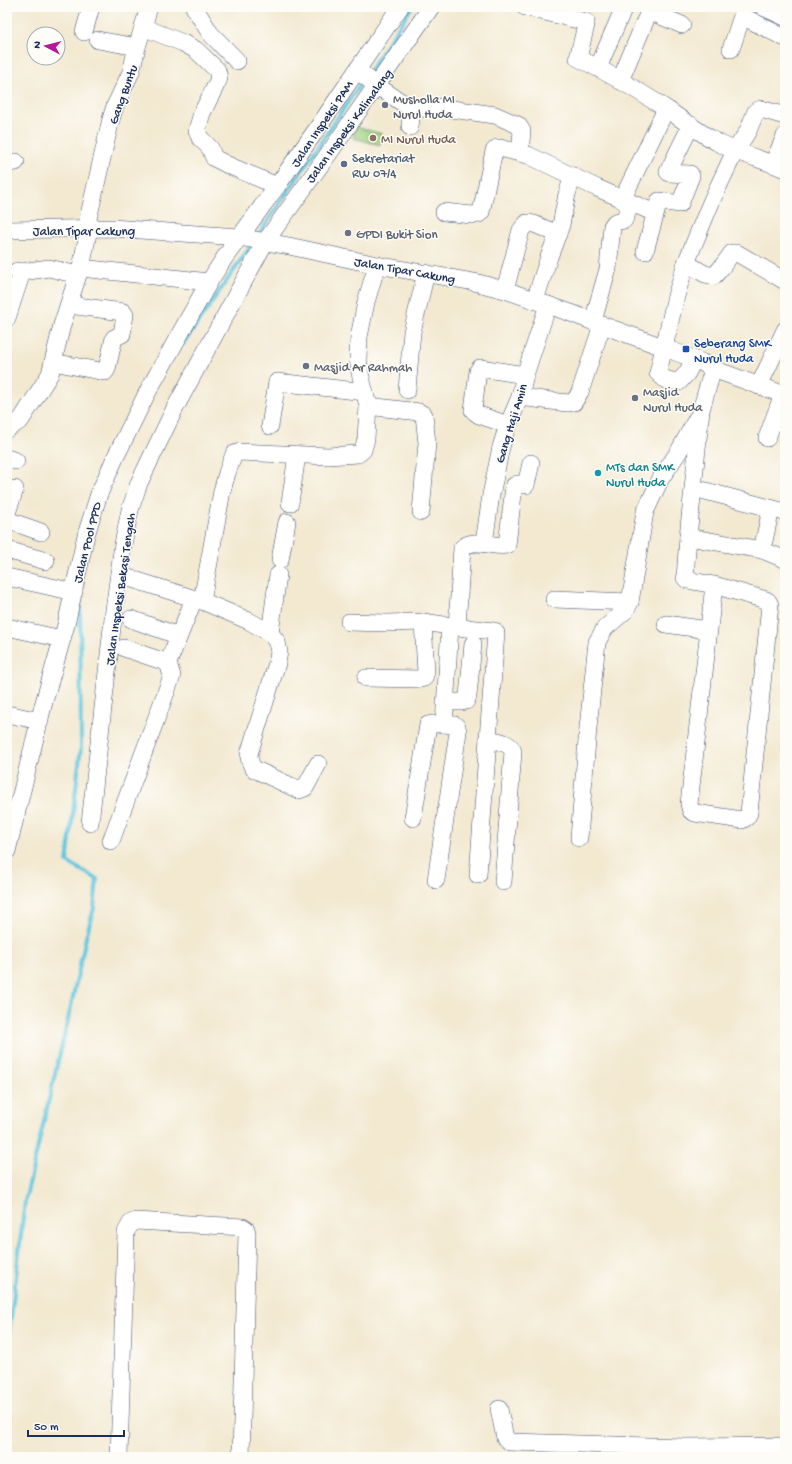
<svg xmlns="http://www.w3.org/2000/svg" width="792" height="1464" viewBox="0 0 792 1464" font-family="'Gochi Hand',sans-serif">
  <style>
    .garden { fill: #9dcf7e; stroke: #5c7f6e }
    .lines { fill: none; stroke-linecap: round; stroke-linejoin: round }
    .stream { stroke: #61c6df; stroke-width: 4 }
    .minor-casing { stroke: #3b4b6f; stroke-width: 18 }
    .minor { stroke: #fff; stroke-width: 17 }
    .worship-dot { fill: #6b7280; stroke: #fdfcf7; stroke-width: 1.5 }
    .education-dot { fill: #8d6e63; stroke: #fdfcf7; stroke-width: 1.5 }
    .service-dot { fill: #5c6f8a; stroke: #fdfcf7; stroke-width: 1.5 }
    .transit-dot { fill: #1a4fb4; stroke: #fdfcf7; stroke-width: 1.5 }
    .culture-dot { fill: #0f9aa8; stroke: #fdfcf7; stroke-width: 1.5 }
    .labels { text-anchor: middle; stroke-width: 3; stroke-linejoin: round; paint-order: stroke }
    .street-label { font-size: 13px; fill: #1b2f5e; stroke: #fdfcf7 }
    .worship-label { font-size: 13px; fill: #5b616d; stroke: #fdfcf7; text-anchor: start }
    .education-label { font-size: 13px; fill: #785e54; stroke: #fdfcf7; text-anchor: start }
    .service-label { font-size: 13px; fill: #4e5e75; stroke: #fdfcf7; text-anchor: start }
    .transit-label { font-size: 13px; fill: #164399; stroke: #fdfcf7; text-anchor: start }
    .culture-label { font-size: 13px; fill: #0d838f; stroke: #fdfcf7; text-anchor: start }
  </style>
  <rect width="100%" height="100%" fill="#fdfcf7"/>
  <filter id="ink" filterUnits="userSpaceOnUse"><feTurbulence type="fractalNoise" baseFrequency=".025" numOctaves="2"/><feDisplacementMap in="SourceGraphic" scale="8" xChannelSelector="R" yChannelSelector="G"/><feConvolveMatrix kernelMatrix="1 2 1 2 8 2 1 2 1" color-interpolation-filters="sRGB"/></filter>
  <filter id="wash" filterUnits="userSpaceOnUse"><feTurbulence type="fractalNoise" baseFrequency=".012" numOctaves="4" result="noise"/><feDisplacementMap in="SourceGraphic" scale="16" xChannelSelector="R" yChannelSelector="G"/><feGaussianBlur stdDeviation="0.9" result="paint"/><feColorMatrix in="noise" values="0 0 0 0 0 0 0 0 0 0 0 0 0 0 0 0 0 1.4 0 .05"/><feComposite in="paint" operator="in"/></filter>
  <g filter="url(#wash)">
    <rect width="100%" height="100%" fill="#f3e9d1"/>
    <path class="garden" d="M356 127 383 134 380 145 353 138Z"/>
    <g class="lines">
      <g class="stream">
        <path d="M368 73 412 7"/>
        <path d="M257 237 363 80"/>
        <path d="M183 344 252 244"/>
        <path d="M7 1351 25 1201 70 1011 86 937 94 908 97 879 67 862 81 747 80 594"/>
      </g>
    </g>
  </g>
  <g filter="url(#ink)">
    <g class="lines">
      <g class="minor-casing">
        <g id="minor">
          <path d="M194 7 210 33 237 61"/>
          <path d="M525 7 586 22V25L578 58C609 73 639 91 668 110 684 121 700 133 717 142 738 154 763 159 785 169"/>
          <path d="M763 7 785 17"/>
          <path d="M649 11 682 25"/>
          <path d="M143 27 183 43 196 50 217 70 219 78 217 83 202 113 197 130 200 138 210 148 214 158 230 166 277 186"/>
          <path d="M84 32 91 7"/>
          <path d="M98 40 137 47"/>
          <path d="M731 49 742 16 785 38"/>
          <path d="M598 68 624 7"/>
          <path d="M357 70 377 86 412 109 410 127"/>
          <path d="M620 81 651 7"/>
          <path d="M412 109C421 109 428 107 437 107L495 115 518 125 522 131 520 153"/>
          <path d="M7 163 16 162"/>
          <path d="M773 164 785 136"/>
          <path d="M622 200 666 109"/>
          <path d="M444 212 472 215 479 214 481 212 494 151 497 148H500L528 155 597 188 655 213"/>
          <path d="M86 228 111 119 115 106 131 72 137 47 149 7"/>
          <path d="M7 230 112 228 239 237 289 246 377 265 474 282 505 290 571 313 602 325 663 347 701 362 713 369 785 395"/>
          <path d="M645 251 659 201 680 204 691 176 690 174 669 173 668 172 691 125"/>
          <path d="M686 263 705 274 714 276 721 268 732 253H737L785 281"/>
          <path d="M81 268 209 282"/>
          <path d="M17 271 22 272 49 268 78 275 81 268 89 228"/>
          <path d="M505 290 521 230 527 223 534 224 558 234"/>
          <path d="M535 300 549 257 561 225 567 194 573 176"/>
          <path d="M7 318 22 272"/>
          <path d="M593 321 608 269 612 226 615 222 624 220 631 204"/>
          <path d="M694 360 687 373 679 382 666 380 658 373 676 296 686 263 712 200 735 151 748 131 756 111 761 109 785 116"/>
          <path d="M53 362 105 372 107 369 114 338 122 334 125 315 123 312 69 305"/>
          <path d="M713 369 701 410 688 537 685 578 687 580 714 585 766 600 768 601 770 605 749 813 747 817 742 820 695 813 691 811 689 804 714 585"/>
          <path d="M759 386 785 330"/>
          <path d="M407 390 412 332 426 273"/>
          <path d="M520 397 567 403 574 402 580 392 602 325"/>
          <path d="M368 406 419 412 424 415 427 443 421 512"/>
          <path d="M508 425 479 415 475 412 473 410 478 371 480 368 525 375"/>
          <path d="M270 426 277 382 365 392"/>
          <path d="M7 429 21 420 50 374 62 325 78 275"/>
          <path d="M767 438 783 394"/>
          <path d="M7 458 16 461"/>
          <path d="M694 488 785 512"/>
          <path d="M290 503 297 455"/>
          <path d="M7 513 15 489"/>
          <path d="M7 520 41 532"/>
          <path d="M688 537 762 550 784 559"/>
          <path d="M484 543 491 495 501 447 508 425 520 397 525 375 548 305"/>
          <path d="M7 550 46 561"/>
          <path d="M762 550 771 509"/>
          <path d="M280 560 287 522"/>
          <path d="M119 575 202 601 249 621 270 633 277 642 279 652 277 663 249 754C249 760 250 764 254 769L299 790 305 788 318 764"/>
          <path d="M7 577 74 592"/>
          <path d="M554 599 630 602"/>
          <path d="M202 601 222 491 227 473 234 454 240 452 328 456 358 454 363 450 366 439 368 406 360 373 358 358 359 337 366 302 377 265"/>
          <path d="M131 619 179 636"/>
          <path d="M349 622 387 623 423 622 457 627 462 548C473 537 495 548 507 545L514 486 517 484 526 485 531 463"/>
          <path d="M666 624 708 630"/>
          <path d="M7 627 62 639"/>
          <path d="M457 627 494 631 496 633 488 739"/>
          <path d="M270 633 278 575"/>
          <path d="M124 648 168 663"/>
          <path d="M366 678 420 679 424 678 426 672 423 622"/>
          <path d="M445 702H461L466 701 468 696 473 644"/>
          <path d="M7 714 40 721"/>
          <path d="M413 818 428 725 432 724H444"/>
          <path d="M90 823 114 610 123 544 130 510 139 483 175 408 265 242 332 149 431 7"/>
          <path d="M579 838 588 728 597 642 605 628 625 611 630 602 645 512 661 478 679 451 697 418"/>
          <path d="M111 841 172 676 168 663 194 599"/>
          <path d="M7 851 44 702 66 625 86 535 99 494 115 458 147 393 209 282 225 257 277 186 321 123 400 7"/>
          <path d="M478 875 488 739C497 741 511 742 513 752L503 882"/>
          <path d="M436 880 458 732 457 727 455 725 444 724 450 626"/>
          <path d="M499 1409 505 1438 510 1442 684 1447 785 1446"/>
          <path d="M119 1457 126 1232 131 1223 136 1221 243 1227 246 1229 247 1233 241 1457"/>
        </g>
      </g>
      <use href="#minor" class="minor"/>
    </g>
  </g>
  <g class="worship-dot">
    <circle cx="385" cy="105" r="4"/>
    <circle cx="348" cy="233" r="4"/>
    <circle cx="306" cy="366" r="4"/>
    <circle cx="635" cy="398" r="4"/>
  </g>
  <circle class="education-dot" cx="373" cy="138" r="4"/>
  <circle class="service-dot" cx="344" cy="164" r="4"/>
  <rect class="transit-dot" x="682" y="345" width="8" height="8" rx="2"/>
  <circle class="culture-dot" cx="598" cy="473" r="4"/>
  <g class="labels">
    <g class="street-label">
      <text transform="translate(122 94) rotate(-70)" y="5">Gang Buntu</text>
      <text transform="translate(321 123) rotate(-56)" y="5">Jalan Inspeksi PAM</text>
      <text transform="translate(348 125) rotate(-54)" y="5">Jalan Inspeksi Kalimalang</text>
      <text x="84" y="235">Jalan Tipar Cakung</text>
      <text transform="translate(405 269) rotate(10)" y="5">Jalan Tipar Cakung</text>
      <text transform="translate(510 423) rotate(-73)" y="5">Gang Haji Amin</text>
      <text transform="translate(86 542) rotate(-76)" y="5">Jalan Pool PPD</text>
      <text transform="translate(119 589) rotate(-82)" y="5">Jalan Inspeksi Bekasi Tengah</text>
    </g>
    <g class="worship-label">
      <text x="393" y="103">Musholla MI<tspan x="393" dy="15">Nurul Huda</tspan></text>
      <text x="356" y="238">GPDI Bukit Sion</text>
      <text x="314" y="371">Masjid Ar Rahmah</text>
      <text x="643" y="396">Masjid<tspan x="643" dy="15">Nurul Huda</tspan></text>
    </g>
    <g class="education-label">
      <text x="381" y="143">MI Nurul Huda</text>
    </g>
    <g class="service-label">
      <text x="352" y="162">Sekretariat<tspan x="352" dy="15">RW 07/4</tspan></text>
    </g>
    <g class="transit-label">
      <text x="694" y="347">Seberang SMK<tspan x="694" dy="15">Nurul Huda</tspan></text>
    </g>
    <g class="culture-label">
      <text x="606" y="471">MTs dan SMK<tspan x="606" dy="15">Nurul Huda</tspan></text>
    </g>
  </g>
  <rect width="792" height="1464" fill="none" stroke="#fdfcf7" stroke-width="24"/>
  <g transform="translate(46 46) rotate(277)"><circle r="19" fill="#fdfcf7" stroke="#a3aaba"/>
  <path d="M0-3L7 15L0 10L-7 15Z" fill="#b5179e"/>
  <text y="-6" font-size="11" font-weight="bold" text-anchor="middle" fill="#1b2f5e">N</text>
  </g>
  <path d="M28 1430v6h96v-6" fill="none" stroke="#1b2f5e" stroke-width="2"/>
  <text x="34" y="1430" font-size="12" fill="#1b2f5e" stroke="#fdfcf7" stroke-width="3" paint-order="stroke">50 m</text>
</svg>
